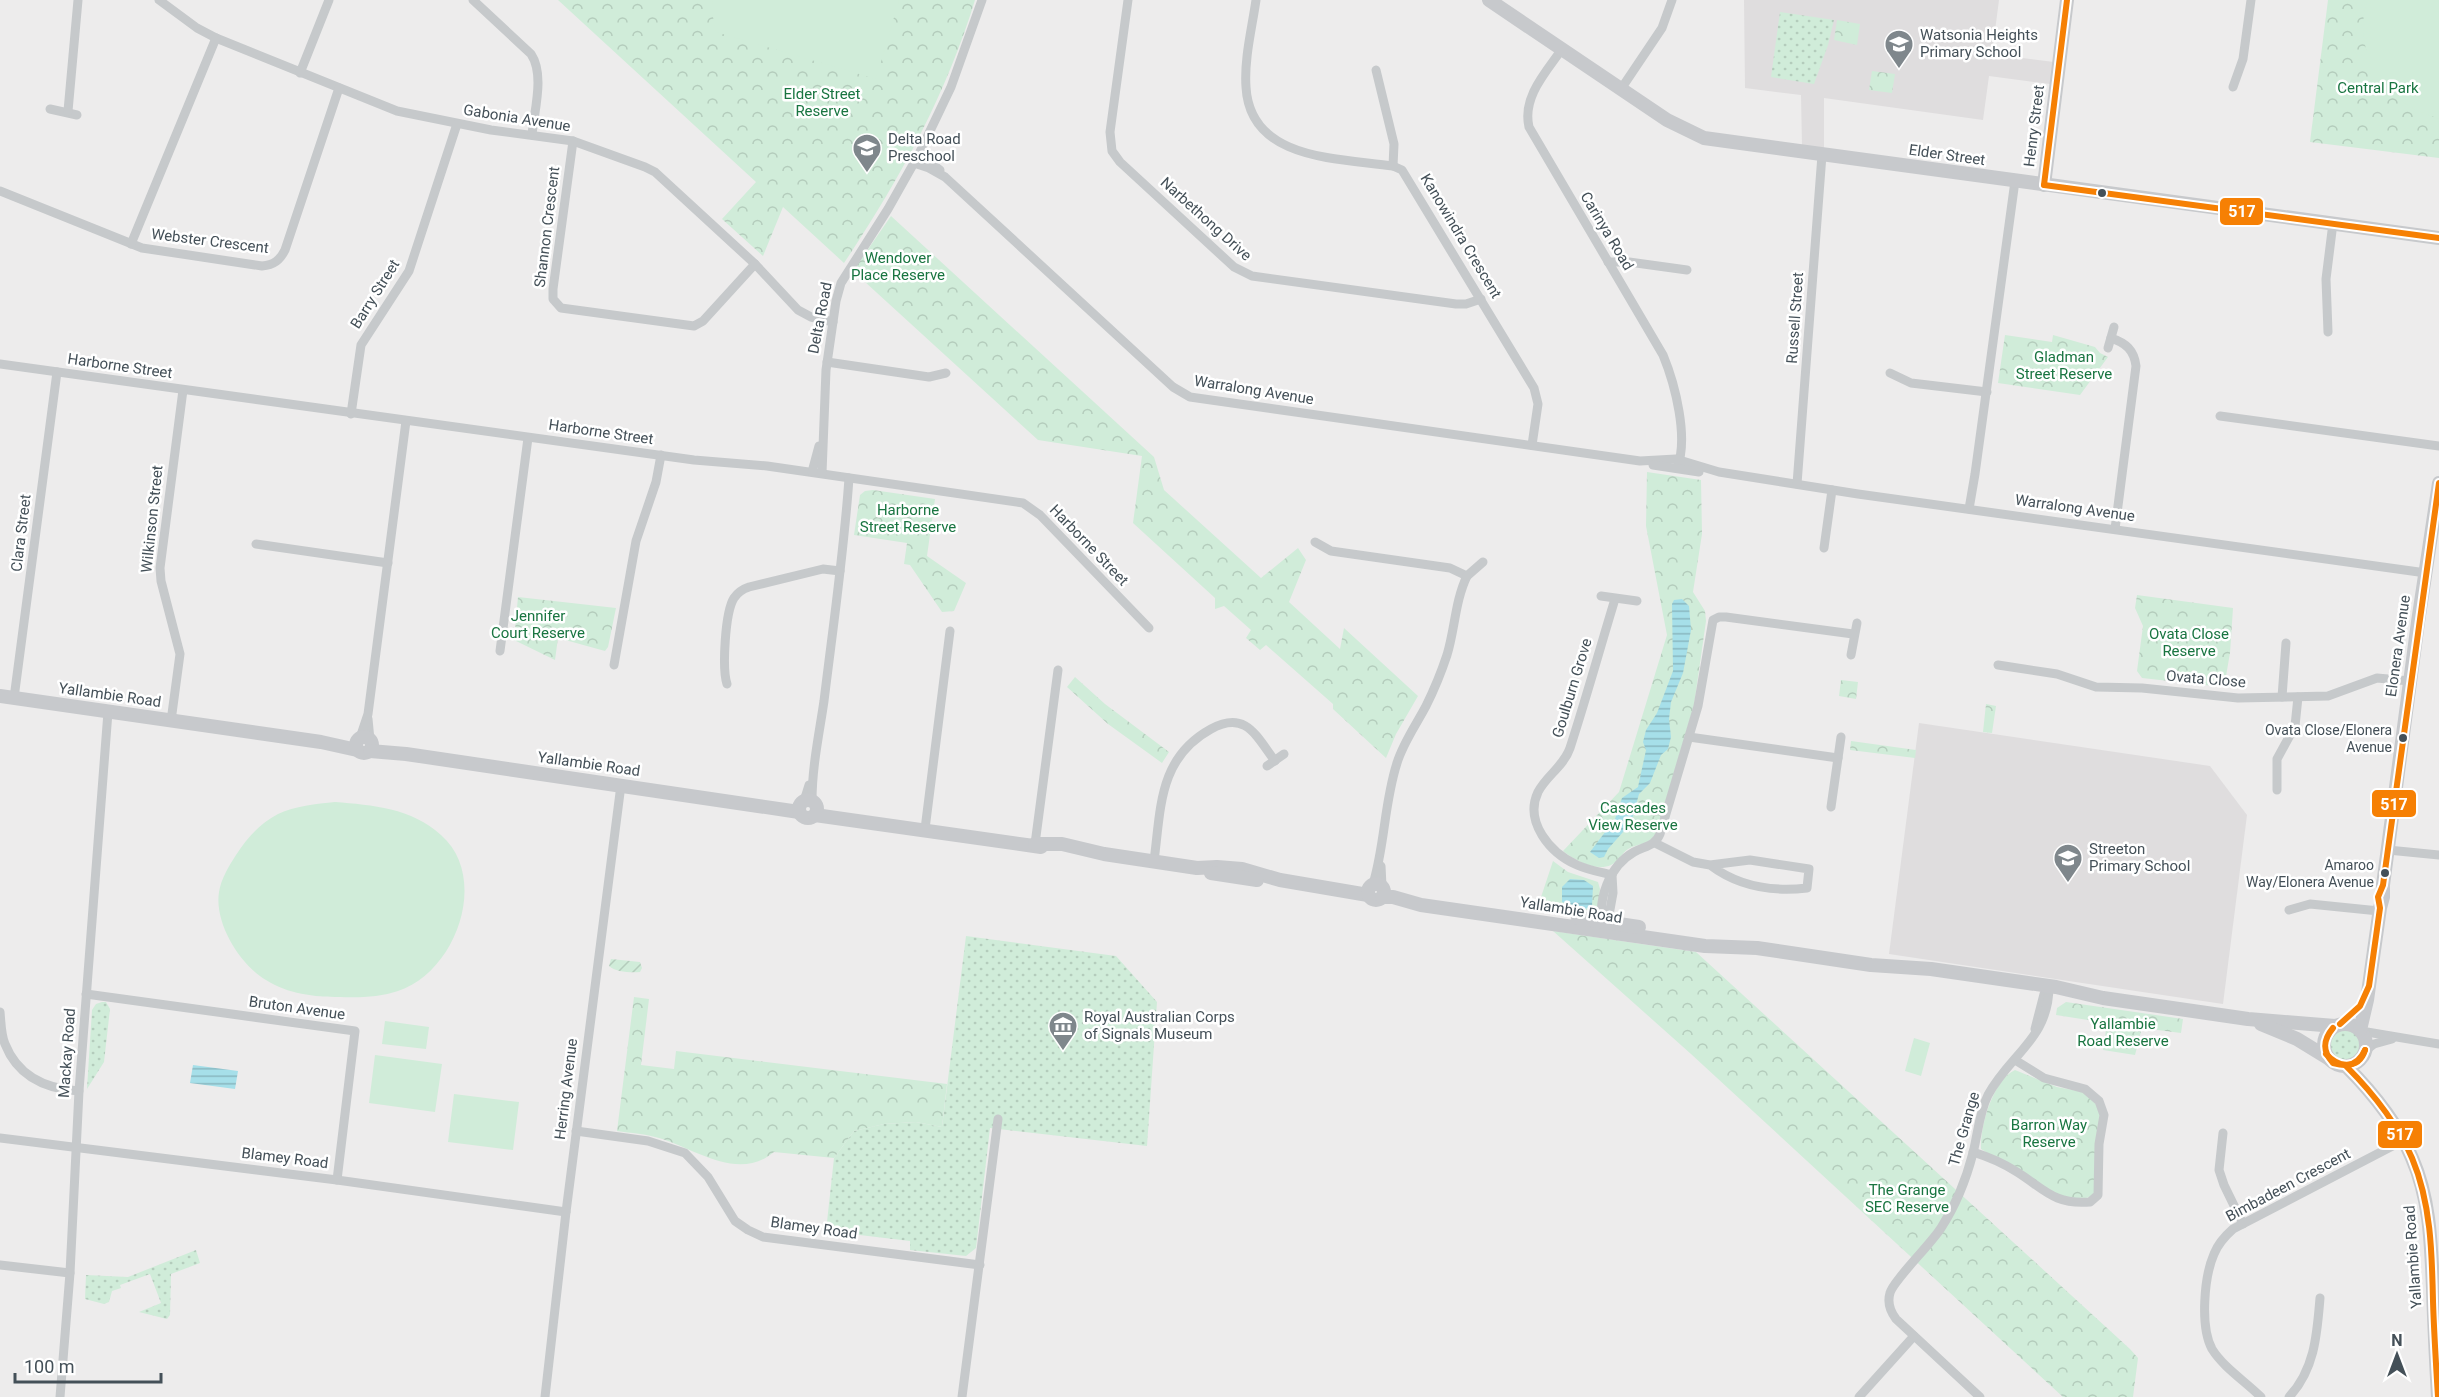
<svg xmlns="http://www.w3.org/2000/svg" width="2439" height="1397" viewBox="0 0 2439 1397" font-family="Roboto,sans-serif">
  <style>
    .education { fill: #dfddde }
    .grass { fill: url(#grass-dots) }
    .forest { fill: url(#forest-crowns) }
    .garden { fill: url(#garden-furrows) }
    .pitch { fill: #d0ecd9 }
    .water { fill: url(#water-rules) }
    .lines { fill: none; stroke-linecap: round; stroke-linejoin: round }
    .street { stroke: #c6c9cb; stroke-width: 9 }
    .secondary { stroke: #c7c9cc; stroke-width: 14 }
    .bus-1-casing { stroke: #fff; stroke-width: 10 }
    .bus-1 { stroke: #f68004; stroke-width: 6 }
    .bus-dot { fill: #445058; stroke: #fff; stroke-width: 2 }
    .labels { text-anchor: middle; stroke-width: 5; stroke-linejoin: round; paint-order: stroke }
    .bus-label { font-size: 14px; fill: #445058; stroke: #fff; text-anchor: end }
    .poi-label { font-size: 15px; fill: #445058; stroke: #fff; text-anchor: start }
    .park-label { font-size: 15px; fill: #197541; stroke: #fff }
    .street-label { font-size: 15px; fill: #445058; stroke: #fff }
    .line-badge { stroke: #fff; stroke-width: 2 }
    .badge-label { font-size: 16px; text-anchor: middle; font-weight: bold; fill: #fff }
  </style>
  <defs>
    <pattern id="grass-dots" width="8" height="8" patternUnits="userSpaceOnUse" patternTransform="scale(1.5)"><rect width="8" height="8" fill="#d0ecd9"/><path d="M2 2h.1M6 6h.1" fill="none" stroke="#b4ccbc" stroke-width="1.8" stroke-linecap="round"/></pattern>
    <pattern id="forest-crowns" width="20" height="18" patternUnits="userSpaceOnUse" patternTransform="scale(1.5)"><rect width="20" height="18" fill="#d0ecd9"/><path d="M2 6a3 3 0 1 1 6 0M12 15a3 3 0 1 1 6 0" fill="none" stroke="#b4ccbc"/></pattern>
    <pattern id="garden-furrows" width="10" height="10" patternUnits="userSpaceOnUse" patternTransform="scale(1.5)"><rect width="10" height="10" fill="#d0ecd9"/><path d="M-1 1l2-2M0 10L10 0M9 11l2-2" fill="none" stroke="#b4ccbc"/></pattern>
    <pattern id="water-rules" width="6" height="5" patternUnits="userSpaceOnUse" patternTransform="scale(1.5)"><rect width="6" height="5" fill="#a6dfe9"/><path d="M0 2.5h6" fill="none" stroke="#89b7c0"/></pattern>
  </defs>
  <rect width="100%" height="100%" fill="#edecec"/>
  <g class="education">
    <path d="M1744 0H1999L1992 54 2054 62 2050 84 1989 76 1983 120 1824 98V149L1802 146 1801 95 1745 88Z"/>
    <path d="M1919 723 2210 766 2247 815 2223 1004 1889 954Z"/>
  </g>
  <g class="grass">
    <path d="M1780 12 1834 20 1828 45 1814 84 1771 77Z"/>
    <path d="M966 936 1116 956 1157 1002 1147 1146 990 1128 976 1248 966 1256 910 1250V1241L826 1231 834 1158 854 1131 884 1124 916 1122 942 1127Z"/>
    <path d="M102 1002H106L110 1009 104 1062 87 1089 92 1010 96 1004Z"/>
    <circle cx="2345" cy="1044" r="16"/>
    <path d="M196 1250 200 1263 171 1274 170 1315 167 1319 139 1312 161 1303 150 1274 120 1285 121 1288 112 1291 109 1302 104 1304 85 1299 86 1275 128 1277Z"/>
  </g>
  <g class="forest">
    <path d="M558 0H975C946 95 899 181 844 263L783 207 763 256 722 219 756 182Z"/>
    <path d="M2328 0H2439V158L2310 142Z"/>
    <path d="M1837 20 1860 24 1857 45 1834 40Z"/>
    <path d="M1872 71 1895 74 1892 93 1869 90Z"/>
    <path d="M891 216 1154 457 1164 490 1261 578 1298 548 1306 560 1289 602 1340 649 1344 628 1418 696 1396 734 1386 758 1333 709V704L1266 645 1260 650 1246 638 1251 630 1224 606 1215 609V598L1133 523 1142 456 1038 440 853 271Z"/>
    <path d="M2005 335 2052 342 2053 335 2095 347 2100 353 2108 357 2080 395 1998 383Z"/>
    <path d="M1647 472 1701 480 1702 534 1693 592 1705 611 1706 621 1694 705 1656 834C1648 845 1639 843 1628 849 1622 853 1618 862 1611 865 1596 872 1574 860 1563 851L1619 792 1667 635 1646 526Z"/>
    <path d="M873 490 935 499 927 556 966 583 954 611 942 612 910 565 904 564 907 543 854 535 860 495 865 491Z"/>
    <path d="M2137 595 2233 608 2230 653 2226 676 2217 674 2214 686 2142 678 2137 671 2143 626 2135 608Z"/>
    <path d="M518 597 616 608 608 647 605 651 558 638 555 660 514 640Z"/>
    <path d="M1075 677 1105 704 1169 752 1162 763 1108 724 1067 687Z"/>
    <path d="M1841 680 1858 682 1856 699 1839 696Z"/>
    <path d="M1986 704 1996 706 1992 733 1983 732Z"/>
    <path d="M1851 741 1916 750 1915 758 1850 750Z"/>
    <path d="M1553 861 1568 872 1598 882 1600 889 1598 907 1593 911 1539 903Z"/>
    <path d="M1553 931 1696 952 2130 1349 2138 1358 2133 1397H2063L1691 1054Z"/>
    <path d="M634 997 649 999 641 1065 674 1069 676 1051 947 1084 942 1127 916 1122 884 1124 854 1131 834 1158 774 1152C738 1182 696 1149 659 1138 646 1134 631 1133 617 1131Z"/>
    <path d="M2066 1002 2183 1019 2181 1033 2142 1028 2135 1055 2103 1050 2107 1023 2056 1015 2057 1008Z"/>
    <path d="M2015 1070 2057 1087 2083 1092 2096 1104 2100 1114 2095 1191 2091 1197 2079 1199 2057 1195 1981 1149C1980 1126 1993 1080 2015 1070Z"/>
  </g>
  <path class="garden" d="M611 959 640 962 642 968 640 972C631 973 615 972 609 966Z"/>
  <g class="pitch">
    <path d="M713 0H899L876 79 716 32 712 12Z"/>
    <path d="M2368 0H2439V119C2426 114 2412 109 2401 101 2371 78 2354 36 2368 0Z"/>
    <path d="M335 802C372 805 412 808 441 835 490 878 456 972 398 991 381 997 358 998 340 997 314 997 288 994 266 980 240 965 214 923 219 892 221 879 229 866 236 855 247 838 259 824 278 814 295 806 316 804 335 802Z"/>
    <path d="M385 1021 429 1027 426 1049 382 1044Z"/>
    <path d="M1914 1038 1930 1043 1921 1076 1905 1071Z"/>
    <path d="M375 1055 442 1064 435 1112 369 1103Z"/>
    <path d="M454 1094 519 1102 513 1150 448 1142Z"/>
  </g>
  <g class="water">
    <path d="M1682 599 1689 606 1691 630 1683 673 1671 702 1669 719 1671 737 1668 749 1661 755 1650 783 1639 794 1631 823 1608 849 1604 857 1599 858 1590 852 1615 819 1622 798 1638 787 1646 750 1643 742 1646 730 1657 713 1673 671 1672 604 1674 600Z"/>
    <path d="M1570 879 1584 880 1593 886 1592 906 1585 909 1562 902V887Z"/>
    <path d="M193 1065 238 1071 235 1089 190 1083Z"/>
  </g>
  <g class="lines">
    <g class="street">
      <path d="M159 0 197 28 216 38 397 111 491 130 573 141 645 167 655 172 755 264 798 310 811 317 833 322"/>
      <path d="M473 0 531 54C545 75 534 111 532 135"/>
      <path d="M1128 0 1110 132 1112 151 1120 162 1234 267 1252 276 1456 304H1466L1481 299"/>
      <path d="M1256 0C1252 28 1244 59 1246 87 1250 161 1339 158 1393 166L1402 170 1534 388 1538 404 1532 445"/>
      <path d="M1562 49C1546 72 1522 97 1529 127L1663 355C1675 384 1689 438 1677 468"/>
      <path d="M1376 70 1394 144 1393 166"/>
      <path d="M300 73 329 0"/>
      <path d="M2233 87 2243 59 2251 0"/>
      <path d="M1621 89 1662 28 1672 0"/>
      <path d="M50 109 77 115"/>
      <path d="M68 111 78 0"/>
      <path d="M573 141 553 289V299L561 308 694 326 703 321 755 264"/>
      <path d="M919 154 940 170"/>
      <path d="M914 163 929 168 945 177 1173 387 1190 397 1640 461 1676 459 1719 472 1858 494 2426 573"/>
      <path d="M0 191 142 248 262 266C274 265 280 260 285 250L339 88"/>
      <path d="M131 244 216 38"/>
      <path d="M1608 262H1629L1687 270"/>
      <path d="M2328 332 2326 279 2333 223"/>
      <path d="M2111 338C2126 343 2134 350 2136 366L2115 529"/>
      <path d="M2108 348 2114 327"/>
      <path d="M827 362 929 377 946 373"/>
      <path d="M0 364 694 460 767 466 1023 503 1040 515 1149 628"/>
      <path d="M1890 373 1911 383 1987 392"/>
      <path d="M351 414 361 345 409 271 457 124"/>
      <path d="M2220 416 2439 446"/>
      <path d="M1653 465 1699 472"/>
      <path d="M812 472 819 446"/>
      <path d="M822 473 826 370 836 301 841 283 888 209 919 154 951 87 982 0"/>
      <path d="M1797 484 1822 155"/>
      <path d="M1969 509 1975 474 2015 181"/>
      <path d="M1315 542 1331 551 1450 568 1467 576C1455 601 1455 629 1447 655 1441 673 1434 690 1426 706 1416 725 1403 743 1397 763 1384 803 1385 845 1373 884"/>
      <path d="M256 544 388 563"/>
      <path d="M1824 548 1832 490"/>
      <path d="M1467 576 1483 562"/>
      <path d="M1601 596 1637 601"/>
      <path d="M500 651 528 438"/>
      <path d="M1851 655 1857 623"/>
      <path d="M614 665 636 541 656 482 661 455"/>
      <path d="M1998 665 2057 674 2096 687 2142 688 2238 698 2328 696 2377 678 2410 681"/>
      <path d="M727 684C722 669 725 612 734 598 738 592 743 589 749 587L823 569 840 571"/>
      <path d="M2282 697 2286 643"/>
      <path d="M14 698 57 372"/>
      <path d="M368 719 370 740"/>
      <path d="M171 721 180 654 161 581 160 568 183 390"/>
      <path d="M1689 737 1838 758"/>
      <path d="M360 738 368 714 406 421"/>
      <path d="M1267 766 1284 754"/>
      <path d="M2277 790V759L2295 726 2298 697"/>
      <path d="M804 801 809 785"/>
      <path d="M812 801C812 767 819 735 824 701 833 627 844 552 849 478"/>
      <path d="M1831 807 1841 737"/>
      <path d="M925 829 950 631"/>
      <path d="M1655 843 1693 862 1710 865 1750 860 1809 869 1807 888C1772 892 1739 887 1710 865"/>
      <path d="M1035 844 1058 670"/>
      <path d="M2388 850 2439 855"/>
      <path d="M1154 861C1161 809 1158 758 1211 729 1246 710 1256 736 1275 761"/>
      <path d="M1381 866 1382 886"/>
      <path d="M1612 875C1600 872 1588 870 1577 865 1550 853 1524 822 1538 792 1546 776 1564 766 1570 748 1586 699 1600 648 1615 599"/>
      <path d="M2289 910 2310 904 2379 911"/>
      <path d="M1603 926C1597 900 1609 866 1634 852 1645 846 1655 846 1660 834L1698 706 1713 620 1719 617H1726L1853 634"/>
      <path d="M1607 926 1613 893 1612 875"/>
      <path d="M86 994 355 1031 337 1180"/>
      <path d="M0 1012C1 1022 1 1035 5 1044 18 1077 46 1089 79 1091"/>
      <path d="M2035 1029 2044 994 2048 988"/>
      <path d="M2361 1031 2439 1044"/>
      <path d="M2365 1051 2374 1044 2392 1039"/>
      <path d="M576 1131 648 1141 685 1153 708 1177 735 1221 748 1230 763 1237 980 1265"/>
      <path d="M2223 1133 2219 1170 2224 1185 2243 1224"/>
      <path d="M0 1138 337 1180 566 1212"/>
      <path d="M1973 1152C1989 1157 2003 1163 2017 1172 2044 1189 2054 1205 2090 1202L2098 1195 2099 1144 2104 1115 2099 1101 2085 1089 2044 1078 2015 1060"/>
      <path d="M0 1265 70 1273"/>
      <path d="M60 1397 70 1273 79 1091 108 712"/>
      <path d="M545 1397 566 1212 621 785"/>
      <path d="M962 1397 998 1119"/>
      <path d="M1859 1397 1914 1336"/>
      <path d="M1980 1397 1896 1319C1890 1311 1887 1303 1890 1293 1893 1281 1931 1244 1941 1228 1956 1205 1966 1180 1973 1153 1978 1133 1979 1113 1988 1095 2010 1054 2049 1039 2049 986"/>
      <path d="M2261 1397C2246 1382 2223 1367 2212 1349 2200 1327 2204 1277 2214 1254 2218 1244 2225 1236 2233 1229L2404 1140"/>
      <path d="M2289 1397C2315 1369 2317 1334 2320 1298"/>
    </g>
    <g class="secondary">
      <path d="M1489 0 1667 120 1704 138 2439 238"/>
      <path d="M2044 185 2067 0"/>
      <path d="M0 696 321 742 357 750"/>
      <circle cx="364" cy="745" r="8"/>
      <path d="M370 751 406 754 799 812"/>
      <circle cx="808" cy="809" r="9"/>
      <path d="M815 815 1041 847"/>
      <path d="M1035 844H1062L1104 854 1197 868 1217 867 1242 869 1280 880 1368 895"/>
      <path d="M1211 873 1257 880"/>
      <circle cx="1376" cy="892" r="8"/>
      <path d="M1382 897H1393L1421 905 1705 946 1757 948 1871 965 1931 969 2056 987 2103 998 2248 1019 2335 1026"/>
      <path d="M1578 918 1639 927"/>
      <circle cx="2345" cy="1045" r="21"/>
      <path d="M2261 1024 2297 1039 2328 1058"/>
      <path d="M2360 1030 2367 1000 2380 908 2383 897V885L2418 622 2439 483"/>
      <path d="M2346 1066C2373 1093 2397 1122 2412 1158 2430 1199 2431 1243 2433 1288 2434 1324 2436 1361 2438 1397"/>
    </g>
    <g class="bus-1-casing">
      <g id="bus-1">
        <path d="M2044 185 2439 238"/>
        <path d="M2044 185 2067 0"/>
        <path d="M2340 1024 2360 1006 2369 986 2380 908 2378 897 2383 885 2439 483"/>
        <path d="M2333 1028C2323 1040 2322 1051 2333 1063 2347 1067 2360 1067 2365 1050"/>
        <path d="M2326 1054C2339 1068 2356 1070 2365 1050"/>
        <path d="M2346 1066C2373 1093 2397 1123 2412 1158 2431 1203 2432 1253 2433 1301 2434 1333 2436 1365 2438 1397"/>
      </g>
    </g>
    <use href="#bus-1" class="bus-1"/>
  </g>
  <defs>
    <g id="school-pin" transform="scale(1.5)"><path d="M0 17L-7.5 6A9.5 9.5 0 1 1 7.5 6Z" fill="#7f878c" stroke="#fff"/><path d="M0-5L7-2L0 1L-7-2ZM-4 1L0 2.5L4 1V4Q0 6-4 4Z" fill="#fff"/></g>
    <g id="museum-pin" transform="scale(1.5)"><path d="M0 17L-7.5 6A9.5 9.5 0 1 1 7.5 6Z" fill="#7f878c" stroke="#fff"/><path d="M0-6L6-3V-2H-6V-3ZM-5-1h2V3h-2ZM-1-1h2V3h-2ZM3-1h2V3H3ZM-6 4H6V6H-6Z" fill="#fff"/></g>
  </defs>
  <g fill-rule="evenodd">
    <use href="#school-pin" x="1899" y="44"/>
    <use href="#school-pin" x="867" y="148"/>
    <use href="#school-pin" x="2068" y="858"/>
    <use href="#museum-pin" x="1063" y="1026"/>
  </g>
  <g class="bus-dot">
    <circle cx="2102" cy="193" r="5"/>
    <circle cx="2403" cy="738" r="5"/>
    <circle cx="2385" cy="873" r="5"/>
  </g>
  <g class="labels">
    <g class="bus-label">
      <text x="2392" y="735">Ovata Close/Elonera<tspan x="2392" dy="17">Avenue</tspan></text>
      <text x="2374" y="870">Amaroo<tspan x="2374" dy="17">Way/Elonera Avenue</tspan></text>
    </g>
    <g class="poi-label">
      <text x="1920" y="40">Watsonia Heights<tspan x="1920" dy="17">Primary School</tspan></text>
      <text x="888" y="144">Delta Road<tspan x="888" dy="17">Preschool</tspan></text>
      <text x="2089" y="854">Streeton<tspan x="2089" dy="17">Primary School</tspan></text>
      <text x="1084" y="1022">Royal Australian Corps<tspan x="1084" dy="17">of Signals Museum</tspan></text>
    </g>
    <g class="park-label">
      <text x="2378" y="93">Central Park</text>
      <text x="822" y="99">Elder Street<tspan x="822" dy="17">Reserve</tspan></text>
      <text x="898" y="263">Wendover<tspan x="898" dy="17">Place Reserve</tspan></text>
      <text x="2064" y="362">Gladman<tspan x="2064" dy="17">Street Reserve</tspan></text>
      <text x="908" y="515">Harborne<tspan x="908" dy="17">Street Reserve</tspan></text>
      <text x="538" y="621">Jennifer<tspan x="538" dy="17">Court Reserve</tspan></text>
      <text x="2189" y="639">Ovata Close<tspan x="2189" dy="17">Reserve</tspan></text>
      <text x="1633" y="813">Cascades<tspan x="1633" dy="17">View Reserve</tspan></text>
      <text x="2123" y="1029">Yallambie<tspan x="2123" dy="17">Road Reserve</tspan></text>
      <text x="2049" y="1130">Barron Way<tspan x="2049" dy="17">Reserve</tspan></text>
      <text x="1907" y="1195">The Grange<tspan x="1907" dy="17">SEC Reserve</tspan></text>
    </g>
    <g class="street-label">
      <text transform="translate(517 118) rotate(9)" y="5">Gabonia Avenue</text>
      <text transform="translate(2034 126) rotate(-83)" y="5">Henry Street</text>
      <text transform="translate(1947 155) rotate(8)" y="5">Elder Street</text>
      <text transform="translate(1206 219) rotate(42)" y="5">Narbethong Drive</text>
      <text transform="translate(547 227) rotate(-83)" y="5">Shannon Crescent</text>
      <text transform="translate(1607 231) rotate(59)" y="5">Carinya Road</text>
      <text transform="translate(1461 236) rotate(59)" y="5">Kanowindra Crescent</text>
      <text transform="translate(210 241) rotate(7)" y="5">Webster Crescent</text>
      <text transform="translate(375 294) rotate(-58)" y="5">Barry Street</text>
      <text transform="translate(820 318) rotate(-79)" y="5">Delta Road</text>
      <text transform="translate(1795 318) rotate(-86)" y="5">Russell Street</text>
      <text transform="translate(120 366) rotate(8)" y="5">Harborne Street</text>
      <text transform="translate(1254 390) rotate(9)" y="5">Warralong Avenue</text>
      <text transform="translate(601 432) rotate(8)" y="5">Harborne Street</text>
      <text transform="translate(2075 508) rotate(8)" y="5">Warralong Avenue</text>
      <text transform="translate(152 519) rotate(-84)" y="5">Wilkinson Street</text>
      <text transform="translate(21 533) rotate(-83)" y="5">Clara Street</text>
      <text transform="translate(1089 545) rotate(46)" y="5">Harborne Street</text>
      <text transform="translate(2398 646) rotate(-82)" y="5">Elonera Avenue</text>
      <text transform="translate(2206 679) rotate(5)" y="5">Ovata Close</text>
      <text transform="translate(1572 688) rotate(-73)" y="5">Goulburn Grove</text>
      <text transform="translate(110 695) rotate(8)" y="5">Yallambie Road</text>
      <text transform="translate(589 764) rotate(8)" y="5">Yallambie Road</text>
      <text transform="translate(1571 910) rotate(9)" y="5">Yallambie Road</text>
      <text transform="translate(297 1008) rotate(8)" y="5">Bruton Avenue</text>
      <text transform="translate(67 1053) rotate(-86)" y="5">Mackay Road</text>
      <text transform="translate(566 1089) rotate(-83)" y="5">Herring Avenue</text>
      <text transform="translate(1964 1129) rotate(-74)" y="5">The Grange</text>
      <text transform="translate(285 1158) rotate(7)" y="5">Blamey Road</text>
      <text transform="translate(2288 1185) rotate(-28)" y="5">Bimbadeen Crescent</text>
      <text transform="translate(814 1228) rotate(8)" y="5">Blamey Road</text>
      <text transform="translate(2413 1257) rotate(-94)" y="5">Yallambie Road</text>
    </g>
  </g>
  <g class="line-badge">
    <rect x="2219" y="197" width="45" height="29" rx="6" fill="#f68004"/>
    <rect x="2371" y="789" width="46" height="29" rx="6" fill="#f68004"/>
    <rect x="2377" y="1120" width="46" height="29" rx="6" fill="#f68004"/>
  </g>
  <g class="badge-label">
    <text x="2242" y="217">517</text>
    <text x="2394" y="810">517</text>
    <text x="2400" y="1140">517</text>
  </g>
  <g transform="translate(2397 1355)" stroke="#ffffff" stroke-width="4.5" paint-order="stroke">
  <path d="M0-4.5L10 22L0 15L-10 22Z" fill="#445058"/>
  <text y="-9" font-size="16" font-weight="bold" text-anchor="middle" fill="#445058">N</text>
  </g>
  <path d="M15 1373v9h146v-9" fill="none" stroke="#445058" stroke-width="3"/>
  <text x="24" y="1373" font-size="18" fill="#445058" stroke="#ffffff" stroke-width="4.5" paint-order="stroke">100 m</text>
</svg>
